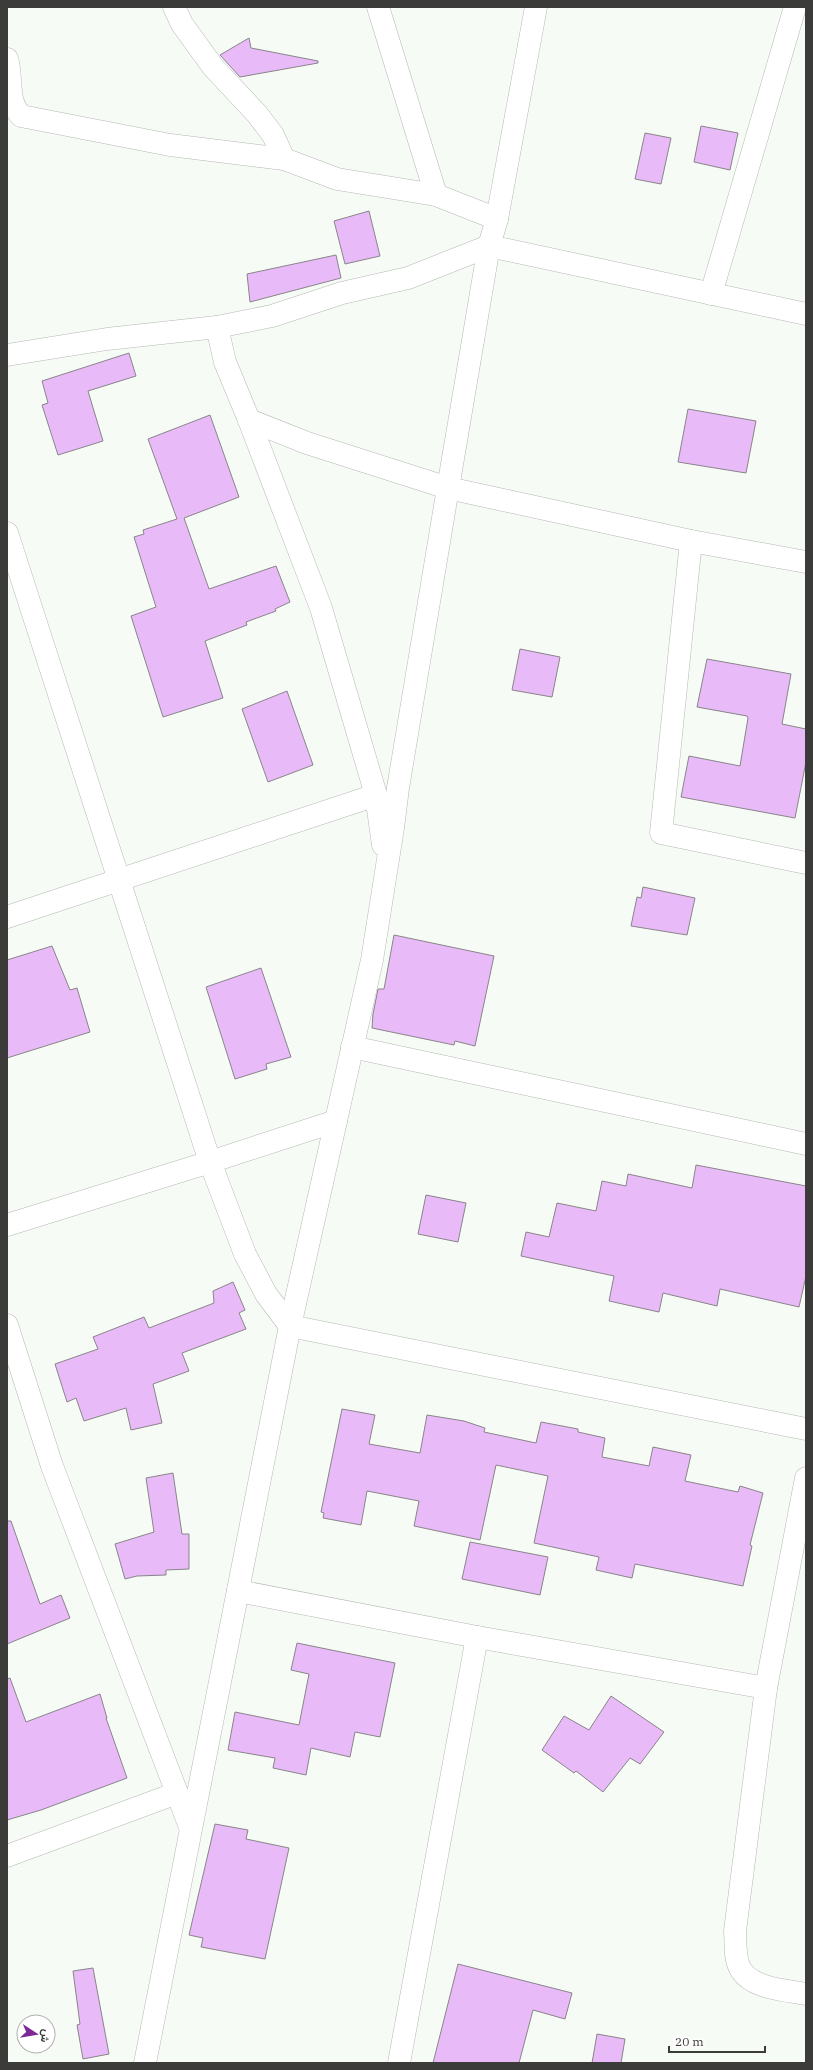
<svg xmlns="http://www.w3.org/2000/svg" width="813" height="2070" viewBox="0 0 813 2070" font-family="'IBM Plex Serif',Vazirmatn,serif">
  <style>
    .building { fill: #e9baf8; stroke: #888589 }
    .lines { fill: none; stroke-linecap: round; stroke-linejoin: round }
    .minor-casing { stroke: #b5b9b4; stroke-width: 23 }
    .minor { stroke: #fff; stroke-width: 22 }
  </style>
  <rect width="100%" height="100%" fill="#f7fbf6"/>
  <g class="building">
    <path d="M249 38 251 48 318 61V63L240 77 220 55Z"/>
    <path d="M701 126 738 133 730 170 694 162Z"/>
    <path d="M645 133 671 138 661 184 635 179Z"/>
    <path d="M369 211 380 256 345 264 334 221Z"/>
    <path d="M336 255 341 278 250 302 247 274Z"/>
    <path d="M129 353 136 376 88 391 103 441 58 455 42 405 48 403 42 381Z"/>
    <path d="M688 409 756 421 746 473 678 462Z"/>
    <path d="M210 415 239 497 184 518 209 589 276 566 290 602 275 609 276 611 246 622 247 625 205 641 223 698 163 717 131 616 156 607 134 537 144 534 143 530 177 519 148 439Z"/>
    <path d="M520 649 560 657 552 697 512 690Z"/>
    <path d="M707 659 791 674 782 724 806 729V762L795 818 681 797 689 756 740 766 748 718 747 716 697 707Z"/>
    <path d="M287 691 313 765 268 782 242 709Z"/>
    <path d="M643 887 695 898 687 935 631 926 637 897 641 898Z"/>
    <path d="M394 935 494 956 475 1046 455 1041 454 1045 372 1028 373 1014 378 989H384Z"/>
    <path d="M52 946 70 990 77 988 90 1032 7 1058V960Z"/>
    <path d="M261 968 291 1057 266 1064 267 1069 235 1079 206 987Z"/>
    <path d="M696 1165 806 1186V1276L799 1307 720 1289 717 1306 663 1293 659 1312 609 1301 614 1276 521 1256 526 1232 549 1237 557 1203 596 1211 602 1181 626 1186 628 1174 692 1188Z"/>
    <path d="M426 1195 466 1203 458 1242 418 1234Z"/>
    <path d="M233 1282 245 1310 239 1313 246 1329 182 1353 189 1371 153 1384 162 1423 131 1430 126 1408 84 1421 76 1398 67 1402 55 1364 98 1349 93 1337 144 1317 149 1328 214 1303 213 1291Z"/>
    <path d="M342 1409 375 1415 369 1444 420 1453 427 1415 464 1421 485 1428 484 1432 536 1443 541 1422 578 1429V1432L605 1438 602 1457 649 1466 653 1447 691 1455 685 1481 738 1492 740 1486 763 1493 750 1545 752 1546 743 1586 635 1564 632 1578 596 1570 599 1557 534 1543 548 1476 496 1465 480 1540 414 1526 419 1501 367 1491 361 1525 323 1518 324 1513 321 1512Z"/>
    <path d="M173 1473 182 1534H189V1569L166 1570V1575L137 1576 125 1579 115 1544 154 1532 146 1478Z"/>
    <path d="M7 1521H11L40 1604 61 1595 70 1618 7 1644Z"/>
    <path d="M470 1542 548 1557 540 1595 462 1579Z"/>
    <path d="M297 1643 395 1663 380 1737 355 1732 350 1757 311 1748 306 1775 273 1768 275 1758 228 1750 235 1712 299 1725 309 1674 291 1670Z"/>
    <path d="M10 1678 26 1722 100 1694 107 1718H106L127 1778 41 1810 7 1820V1679Z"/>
    <path d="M611 1696 664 1732 640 1764 630 1758 603 1792 576 1771 574 1773 542 1750 564 1716 589 1730Z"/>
    <path d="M215 1824 248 1830 246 1839 289 1848 265 1959 201 1947 203 1938 189 1935Z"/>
    <path d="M458 1964 572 1993 565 2019 533 2010 519 2063H433Z"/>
    <path d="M93 1968 109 2054 83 2059 77 2025 80 2024 73 1971Z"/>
    <path d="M597 2034 625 2039 621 2063H592Z"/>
  </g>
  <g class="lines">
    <g class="minor-casing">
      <g id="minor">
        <path d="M174 7 182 24 213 67 257 114 273 135 284 159 337 179 436 195"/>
        <path d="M378 7 436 195 497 219"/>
        <path d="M536 7 497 219 489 246 448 488 691 541 806 562"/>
        <path d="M7 59C13 79 6 100 21 116L170 145 284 159"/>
        <path d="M711 294 795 7"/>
        <path d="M217 327 225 362 249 420 307 443 448 488 398 788 393 828 372 960 290 1326 806 1429"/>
        <path d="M7 355 107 339 217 327 272 316 342 293 408 278 489 246 806 314"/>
        <path d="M249 420 321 608 376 795 383 845"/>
        <path d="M7 533 210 1162 245 1254 266 1294 290 1326 145 2063"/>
        <path d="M691 541 661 833 806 863"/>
        <path d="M7 917 376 795"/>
        <path d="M352 1047 806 1144"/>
        <path d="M7 1225 210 1162 336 1121"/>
        <path d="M7 1325 52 1466 190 1827"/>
        <path d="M806 1478 766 1688 735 1931C736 1943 734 1959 741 1970 753 1989 786 1990 806 1994"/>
        <path d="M238 1591 477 1637 766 1688"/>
        <path d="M7 1856 177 1793"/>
        <path d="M399 2063 477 1637"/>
      </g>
    </g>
    <use href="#minor" class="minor"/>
  </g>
  <rect width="813" height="2070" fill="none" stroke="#3b3c3a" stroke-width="16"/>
  <g transform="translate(36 2034) rotate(102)"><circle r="19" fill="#ffffff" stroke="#b1b1b0"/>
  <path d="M0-3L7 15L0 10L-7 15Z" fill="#7e2896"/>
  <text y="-6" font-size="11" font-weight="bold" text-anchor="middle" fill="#3b3c3a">ش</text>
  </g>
  <path d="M669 2046v6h96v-6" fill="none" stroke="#3b3c3a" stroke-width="2"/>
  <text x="675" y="2046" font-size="12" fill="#3b3c3a" stroke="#ffffff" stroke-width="3" paint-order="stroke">20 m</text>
</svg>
